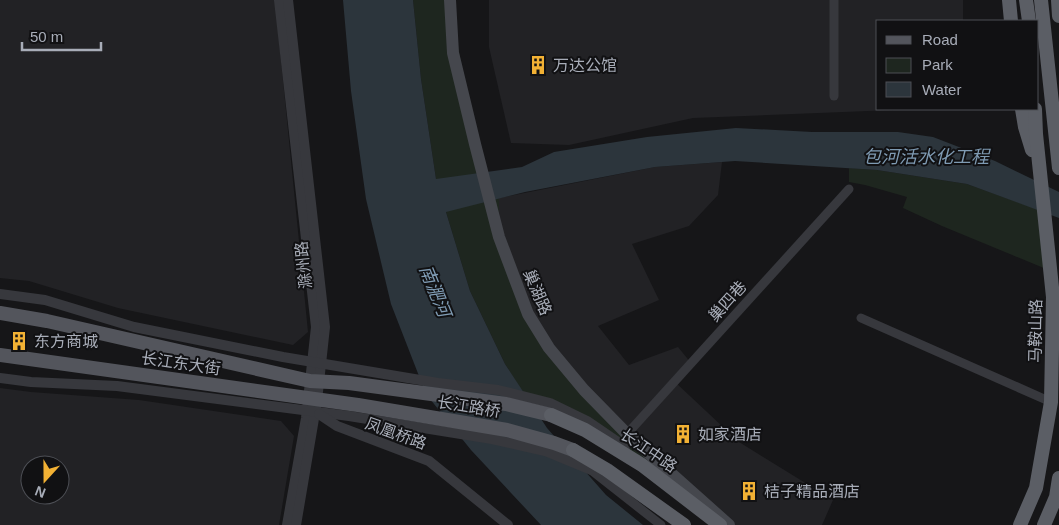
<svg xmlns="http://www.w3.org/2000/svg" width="1059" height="525" viewBox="0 0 1059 525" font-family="Helvetica,'Noto Sans SC',sans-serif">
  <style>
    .built { fill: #222225; fill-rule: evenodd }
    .green { fill: #1e261f }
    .water { fill: #2c353c }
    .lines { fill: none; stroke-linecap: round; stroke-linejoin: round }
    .minor { stroke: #37383d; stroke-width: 9 }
    .tertiary { stroke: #37383d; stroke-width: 10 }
    .secondary { stroke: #45474d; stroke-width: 12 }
    .primary { stroke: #53555c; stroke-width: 14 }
    .trunk { stroke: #5b5e65; stroke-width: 14 }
    .labels { text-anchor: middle; stroke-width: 4; stroke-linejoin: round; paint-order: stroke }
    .poi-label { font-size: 16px; fill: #a8adb8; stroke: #111113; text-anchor: start }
    .street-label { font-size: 16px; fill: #a8adb8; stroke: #111113 }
    .water-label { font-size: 18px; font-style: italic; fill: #7f9bb3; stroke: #111113 }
  </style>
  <rect width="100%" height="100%" fill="#161618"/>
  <g class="built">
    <path d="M0 0H275L308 332 293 345 118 308 29 281 0 278Z"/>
    <path d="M489 0H963V21H878V109H918L693 118 569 145 511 143 489 47Z"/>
    <path d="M722 162 718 195 689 226 632 244 659 300 598 326 629 365 678 347 691 363 675 382 739 442 833 500 822 525H735L675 477 549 348 499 237V198L655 167Z"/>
    <path d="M0 388 31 392 139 400 281 421 294 436 279 525H0ZM30 465H60V495H30Z"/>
  </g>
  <g class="green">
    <path d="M413 0H450L475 144 499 198V237L537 329 660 470 526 397 505 364 470 291 436 179 421 79Z"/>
    <path d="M849 168 877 170 967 184 1045 212 1051 271 942 226 903 208 907 197 865 185 849 182Z"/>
  </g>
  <path class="water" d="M343 0H413L421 79 436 179 522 167 554 152 647 137 736 128 812 132H898L933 137 995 161 1059 192V218L967 184 877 170 735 161 655 167 525 192 446 212 470 291 505 364 547 428 606 495 643 525H541L471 450 426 394 391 304 366 199 351 91Z"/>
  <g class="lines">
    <g class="minor">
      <path d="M834 96V0"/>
      <path d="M861 318 1051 402"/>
      <path d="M627 434 849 189"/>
      <path d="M591 470 661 525"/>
    </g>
    <g class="tertiary">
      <path d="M279 0 316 327 306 418 287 525"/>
      <path d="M288 0 325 327 317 401 296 525"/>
      <path d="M0 294 45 300 134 327 283 357 438 383 498 390 550 403 587 421 625 447"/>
      <path d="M0 378 31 382 117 386 349 416 492 439 545 451 591 470"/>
      <path d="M319 414 337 426 429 461 508 525"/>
    </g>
    <path class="secondary" d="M450 0 453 53 475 144 499 237 528 314 549 348 584 390 627 434 729 525"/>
    <g class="primary">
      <path d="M0 313 47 321 310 381 349 383 506 404 551 415"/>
      <path d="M0 355 358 405 507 430 554 443 573 450"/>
    </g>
    <g class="trunk">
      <path d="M1009 0 1011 21"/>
      <path d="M1026 0 1029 21"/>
      <path d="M1041 0 1059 168"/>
      <path d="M1058 0 1059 16"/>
      <path d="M1022 109 1025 127 1032 150"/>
      <path d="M551 415 585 430 642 465 720 525"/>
      <path d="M573 450 607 470 684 525"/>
      <path d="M1020 525 1036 488 1051 402 1053 297 1036 134 1035 109"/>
      <path d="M1044 525 1056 497 1059 478"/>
    </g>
  </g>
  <defs>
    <g id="building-bare" transform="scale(1.5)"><path d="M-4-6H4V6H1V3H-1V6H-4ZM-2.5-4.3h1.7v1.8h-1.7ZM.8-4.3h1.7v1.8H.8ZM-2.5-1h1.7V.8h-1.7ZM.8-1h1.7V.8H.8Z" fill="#f2b134" stroke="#111113" stroke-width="2.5" paint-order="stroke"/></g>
  </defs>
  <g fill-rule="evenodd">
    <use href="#building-bare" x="538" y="65"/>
    <use href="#building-bare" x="19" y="341"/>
    <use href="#building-bare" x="683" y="434"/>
    <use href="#building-bare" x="749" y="491"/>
  </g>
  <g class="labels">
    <g class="poi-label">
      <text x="553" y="71">万达公馆</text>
      <text x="34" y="347">东方商城</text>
      <text x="698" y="440">如家酒店</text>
      <text x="764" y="497">桔子精品酒店</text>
    </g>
    <g class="street-label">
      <text transform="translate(303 265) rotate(-96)" y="6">滁州路</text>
      <text transform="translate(538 292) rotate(67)" y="6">巢湖路</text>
      <text transform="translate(727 301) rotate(-48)" y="6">巢四巷</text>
      <text transform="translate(1035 331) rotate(-89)" y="6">马鞍山路</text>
      <text transform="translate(181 363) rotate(8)" y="6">长江东大街</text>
      <text transform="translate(469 406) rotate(9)" y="6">长江路桥</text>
      <text transform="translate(396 433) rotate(20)" y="6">凤凰桥路</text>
      <text transform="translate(649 450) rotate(34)" y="6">长江中路</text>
    </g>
    <g class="water-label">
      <text x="926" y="163">包河活水化工程</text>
      <text transform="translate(435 291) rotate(68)" y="6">南淝河</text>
    </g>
  </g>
  <rect x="876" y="20" width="162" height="90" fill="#111113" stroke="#4d4f55"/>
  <rect x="886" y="36" width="25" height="8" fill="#53555c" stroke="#4d4f55"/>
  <text x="922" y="45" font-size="15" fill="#a8adb8">Road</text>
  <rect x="886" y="58" width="25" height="15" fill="#1e261f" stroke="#4d4f55"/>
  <text x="922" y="70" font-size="15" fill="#a8adb8">Park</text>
  <rect x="886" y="82" width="25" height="15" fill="#2c353c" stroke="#4d4f55"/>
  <text x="922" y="95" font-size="15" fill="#a8adb8">Water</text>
  <g transform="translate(45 480) rotate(201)"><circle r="24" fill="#111113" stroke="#4d4f55"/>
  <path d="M0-4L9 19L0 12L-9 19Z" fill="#f2b134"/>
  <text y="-8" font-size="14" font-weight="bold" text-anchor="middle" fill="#a8adb8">N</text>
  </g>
  <path d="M22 42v8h79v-8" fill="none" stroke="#a8adb8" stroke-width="2.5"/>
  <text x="30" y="42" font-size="15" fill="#a8adb8" stroke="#111113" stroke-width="4" paint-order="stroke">50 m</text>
</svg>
